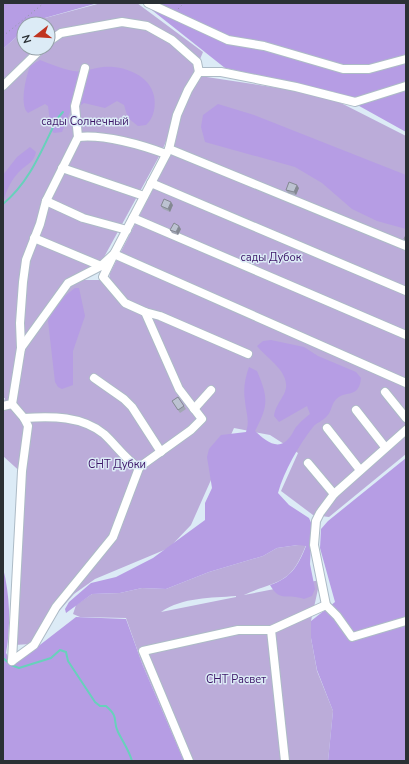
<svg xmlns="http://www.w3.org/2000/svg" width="409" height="764" viewBox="0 0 409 764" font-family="'Nunito Sans',sans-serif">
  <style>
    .green { fill: #bbacd9; fill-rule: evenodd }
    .forest { fill: #b69de4 }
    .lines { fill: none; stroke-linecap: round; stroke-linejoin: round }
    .stream { stroke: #67d1bb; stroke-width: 2 }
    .minor-casing { stroke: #adbbc6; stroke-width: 10 }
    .path { stroke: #8e9aa1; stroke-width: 1; stroke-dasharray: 1 3; stroke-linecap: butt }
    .minor { stroke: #fff; stroke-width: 8 }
    .wall { fill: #a2a7b4 }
    .shaded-wall { fill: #848892 }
    .building { fill: #bcc2d1; stroke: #848892 }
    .labels { text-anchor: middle; stroke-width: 3; stroke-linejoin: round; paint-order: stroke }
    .park-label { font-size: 11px; fill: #3b1467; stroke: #dcebf6 }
  </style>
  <rect width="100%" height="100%" fill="#dcebf6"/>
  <g class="green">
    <path d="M101 3H137L203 52 162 151 103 259 68 280H109L110 273 174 148 182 111 200 76 298 91 339 102 406 136V454L329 517 313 515 281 491 298 453 270 435 234 428 191 525 169 548 95 579 74 594 30 644 15 645 25 476 3 456V406L5 398H3V49L24 30V48H48V24H30L34 21Z"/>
    <path d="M298 545H306C290 586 279 579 244 595L320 580 311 621V638L317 671 333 711 328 761H184L143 666 126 618 80 617 73 614 76 605 92 594 120 593 142 588 166 589 209 572 263 556 277 548ZM236 596V597L161 612C183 597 211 598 236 596Z"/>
  </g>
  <g class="forest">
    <path d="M3 3H98L34 21 30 24H24V30L3 49Z"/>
    <path d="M143 3H406V132L334 92 225 68Z"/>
    <path d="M40 60C51 64 62 69 73 71 83 73 93 68 103 67 123 65 150 75 154 96 156 106 154 118 146 125L138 126 128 118 124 105 117 101 105 108 84 103 70 112 62 132 54 133 51 130 48 106 45 104 28 113C19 105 26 77 30 66Z"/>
    <path d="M218 104 254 115 406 175V229L377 221 352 209 322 183 295 167 205 142 201 127 203 115Z"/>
    <path d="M30 147 36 152C34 162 29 163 22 169 12 178 6 190 3 203V175L17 157Z"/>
    <path d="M75 288H79L85 316 73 351V385L62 389 58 387 55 382 48 321 57 302Z"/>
    <path d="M271 340 304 347 318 356 356 372 361 378C359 401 343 388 334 402 331 407 331 412 327 416 323 421 316 423 313 427 299 445 284 471 278 493L289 505 309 518 312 525 310 564 315 589 312 596 304 599C288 593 280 603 270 585 291 578 298 566 306 546L298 545 277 548 263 556 209 572 166 589 142 588 120 593 92 594 66 613 65 609 69 602 91 583 116 577 153 558 205 520V503L212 488 207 457 209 449 221 435 246 432C250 420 246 413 245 401 243 389 245 378 249 367L257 371C268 397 269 405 255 431 265 440 278 452 289 438 293 434 294 428 298 425 301 421 306 417 310 414L307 406 279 422 274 416C275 407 280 402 284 394 294 374 267 359 257 346L263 341Z"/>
    <path d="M406 458V761H328L333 711 317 670 311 638V621L335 602 320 548 321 529 328 521Z"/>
    <path d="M3 568C10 595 11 626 6 653L14 665 76 617 126 619 143 666 184 761H3Z"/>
  </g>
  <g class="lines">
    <g class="stream">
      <path d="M3 204C30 182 42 149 57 119L63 112"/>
      <path d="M3 658 11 665 19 668 51 658 60 650 66 652 68 661 95 702 100 706H106C120 718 112 720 118 732 123 742 129 750 132 761"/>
    </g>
    <g class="minor-casing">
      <g id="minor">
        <path d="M148 3 228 40 264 46 343 69H369L406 59"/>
        <path d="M48 42 61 33 122 22 147 26 172 40 197 62 199 72"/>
        <path d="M3 86 42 48"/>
        <path d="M78 137C104 134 142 145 166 154"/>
        <path d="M169 149 406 246"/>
        <path d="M62 168 144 196"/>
        <path d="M151 183 406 291"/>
        <path d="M46 201 83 218 127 230"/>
        <path d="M133 218 406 335"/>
        <path d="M34 238 101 266"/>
        <path d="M145 312 160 316 248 354"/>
        <path d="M21 348 20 323 23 282 26 260 40 224 46 201 78 137 75 106 85 68"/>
        <path d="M94 378 124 399 132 407 161 452"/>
        <path d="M385 392 406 418"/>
        <path d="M3 406 12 404 21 348 68 283 101 266 114 254 169 149 177 115 188 90 199 72H221L296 87 355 102 406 86"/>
        <path d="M194 409 211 390"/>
        <path d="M356 410 385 447"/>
        <path d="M327 428 360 470"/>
        <path d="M406 430 334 494 320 513 316 521 314 545 326 605 337 616 352 637 406 621"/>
        <path d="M308 463 334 494"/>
        <path d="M138 468 191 430 202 419 179 389 145 312 125 303 103 277 114 254 406 383"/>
        <path d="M12 661 34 645 56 607 113 537 139 468C125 459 116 445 104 434 82 416 52 416 24 418"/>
        <path d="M12 661 22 471 28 426 24 418 12 404"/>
        <path d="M189 761 143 651 238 630H271"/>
        <path d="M285 761 271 630 326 605"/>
      </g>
    </g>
    <g class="path">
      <path d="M178 9 184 3"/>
      <path d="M3 36 44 3"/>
    </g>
    <use href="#minor" class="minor"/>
  </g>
  <g class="wall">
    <path d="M299 188 296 195 288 193 286 190Z"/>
    <path d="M173 205 170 212 163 209 161 206Z"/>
    <path d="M181 229 178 235 172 233 170 230Z"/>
    <path d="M178 397 186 409 180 413 172 401Z"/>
  </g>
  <g class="shaded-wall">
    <path d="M297 185 299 188 296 195 294 192Z"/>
    <path d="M171 202 173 205 170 212 168 209Z"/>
    <path d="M179 226 181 229 178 235 176 232Z"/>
  </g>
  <g class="building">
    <path d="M289 182 297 185 294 192 286 190Z"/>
    <path d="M164 199 171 202 168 209 161 206Z"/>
    <path d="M174 223 179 226 176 232 170 230Z"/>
    <path d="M406 235V240L404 239Z"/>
    <path d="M178 397 184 406 178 410 172 401Z"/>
  </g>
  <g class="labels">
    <g class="park-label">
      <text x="85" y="125">сады Солнечный</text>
      <text x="271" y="261">сады Дубок</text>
      <text x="117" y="468">СНТ Дубки</text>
      <text x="236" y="683">СНТ Расвет</text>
    </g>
  </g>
  <rect width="409" height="764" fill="none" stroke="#2a3034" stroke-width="8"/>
  <g transform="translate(36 36) rotate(253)"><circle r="19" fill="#dcebf6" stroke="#95a0a8"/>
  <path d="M0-3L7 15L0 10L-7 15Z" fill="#c03420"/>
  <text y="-6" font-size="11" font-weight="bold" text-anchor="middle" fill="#2a3034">N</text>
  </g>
</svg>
